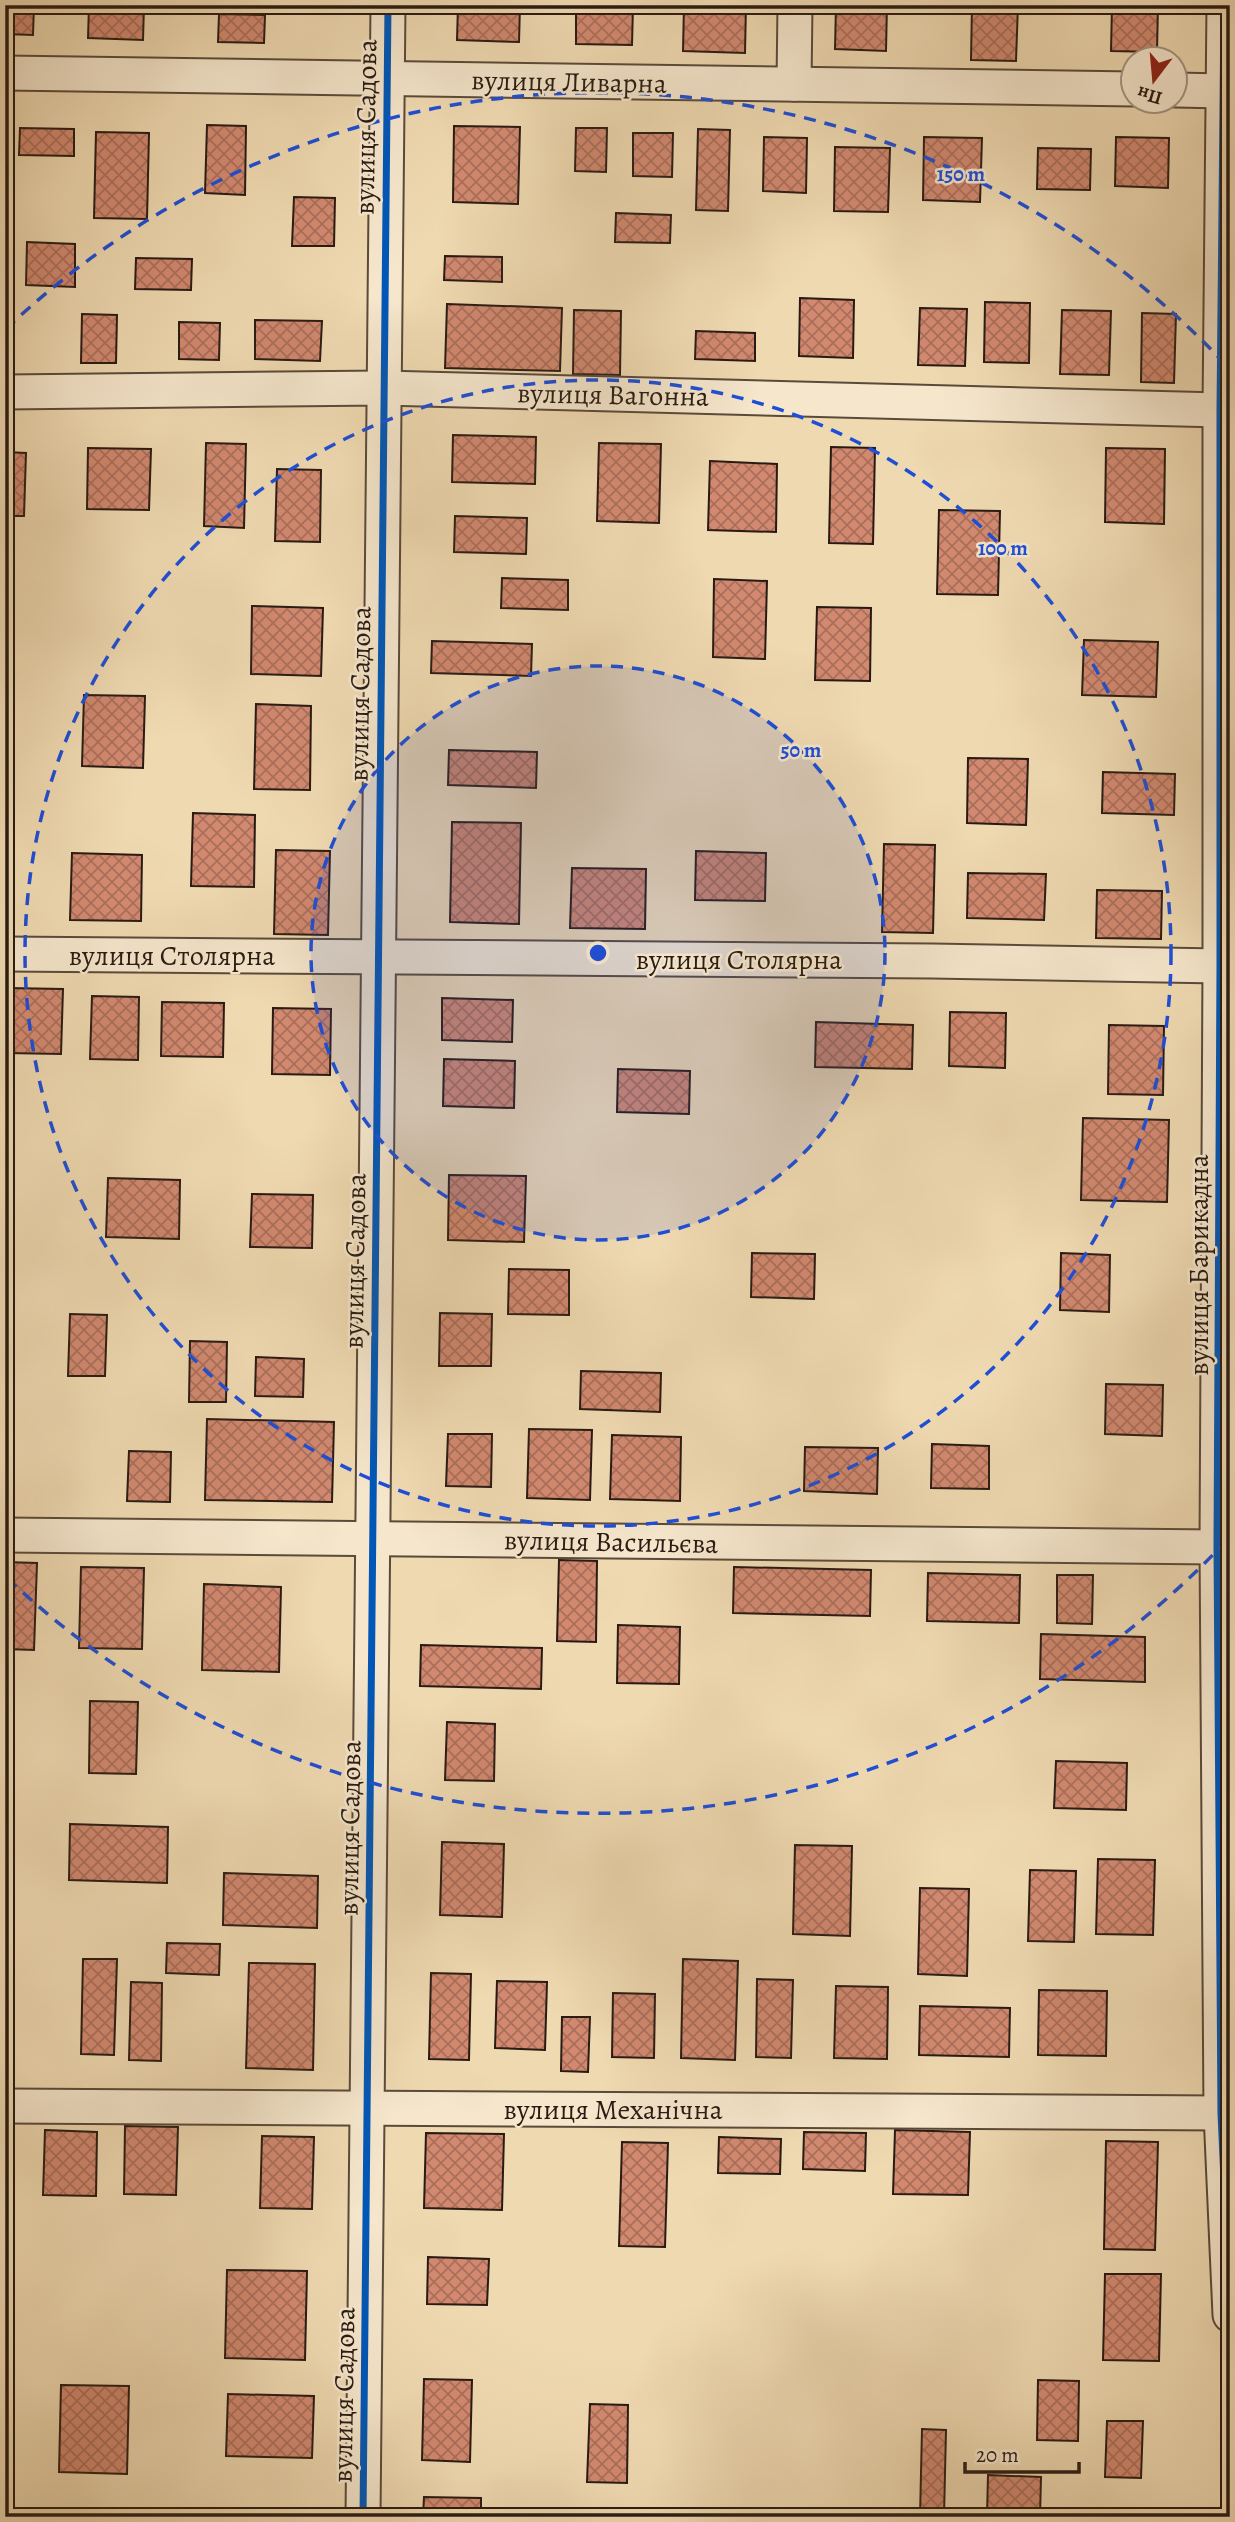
<svg xmlns="http://www.w3.org/2000/svg" width="1235" height="2522" viewBox="0 0 1235 2522" font-family="Alegreya,serif">
  <style>
    .building { fill: url(#building-cross-hatch); stroke: #291b13; stroke-width: 2 }
    .lines { fill: none; stroke-linecap: round; stroke-linejoin: round }
    .street-casing { stroke: #5a4a3a; stroke-width: 37 }
    .street { stroke: #f5e6cc; stroke-width: 33 }
    .cycleway-casing { stroke: #f5e6cc; stroke-width: 11 }
    .cycleway { stroke: #0057b8; stroke-width: 7 }
    .ring { fill: none; stroke: #1d4ed8; stroke-width: 3.5; stroke-dasharray: 12 9 }
    .labels { text-anchor: middle; stroke-width: 5; stroke-linejoin: round; paint-order: stroke }
    .street-label { font-size: 28px; fill: #291b13; stroke: #f5e6cc }
    .centre { fill: #1d4ed8; stroke: #f5e6cc; stroke-width: 3.5 }
    .ring-label { font-size: 21px; text-anchor: middle; font-weight: bold; fill: #1d4ed8; stroke: #f5e6cc; stroke-width: 5; stroke-linejoin: round; paint-order: stroke }
  </style>
  <defs>
    <pattern id="building-cross-hatch" width="8" height="8" patternUnits="userSpaceOnUse" patternTransform="scale(1.75)"><rect width="8" height="8" fill="#d28970"/><path d="M0 0l8 8M0 8l8-8" fill="none" stroke="#aa6f5b"/></pattern>
  </defs>
  <rect width="100%" height="100%" fill="#efd9b1"/>
  <filter id="stains"><feTurbulence type="fractalNoise" baseFrequency=".00286" numOctaves="4"/><feColorMatrix values="0 0 0 0 .2 0 0 0 0 .09 0 0 0 0 .02 0 0 0 .5 -.17"/></filter>
  <radialGradient id="worn" r=".72"><stop offset=".6" stop-color="#630" stop-opacity="0"/><stop offset="1" stop-color="#630" stop-opacity=".3"/></radialGradient>
  <g class="building">
    <path d="M5 5H34L33 35 5 34Z"/>
    <path d="M89 5H144L143 40 88 38Z"/>
    <path d="M458 5H520L519 42 457 40Z"/>
    <path d="M684 5H746L745 53 683 51Z"/>
    <path d="M836 5H887L886 51 835 49Z"/>
    <path d="M972 5H1018L1016 61 971 60Z"/>
    <path d="M1112 5H1158L1157 52 1111 51Z"/>
    <path d="M576 6 633 7 632 45 576 44Z"/>
    <path d="M219 14 265 15 264 43 218 42Z"/>
    <path d="M207 125 246 126 245 195 205 193Z"/>
    <path d="M454 126 520 127 518 204 453 202Z"/>
    <path d="M20 128 74 129V156L19 155Z"/>
    <path d="M576 128H607L606 172 575 171Z"/>
    <path d="M698 129 730 130 728 211 696 210Z"/>
    <path d="M96 132 149 133 147 219 94 218Z"/>
    <path d="M633 133H673L672 177 633 176Z"/>
    <path d="M764 137 807 138 806 193 763 191Z"/>
    <path d="M924 137 982 138 980 202 923 200Z"/>
    <path d="M1116 137 1169 138 1168 188 1115 186Z"/>
    <path d="M835 147 890 148 888 212 834 211Z"/>
    <path d="M1038 148 1091 149 1090 190 1037 189Z"/>
    <path d="M294 197 335 198 334 246H292Z"/>
    <path d="M616 213 671 215 670 243 615 242Z"/>
    <path d="M27 242 75 244V287L26 285Z"/>
    <path d="M445 256 502 257V282L444 280Z"/>
    <path d="M136 258 192 259 191 290 135 289Z"/>
    <path d="M800 298 854 300 853 358 799 356Z"/>
    <path d="M985 302 1030 303 1029 363 984 362Z"/>
    <path d="M447 304 562 308 560 371 445 368Z"/>
    <path d="M920 308 967 309 965 366 918 365Z"/>
    <path d="M574 310 621 311 620 375 573 374Z"/>
    <path d="M1062 310 1111 311 1109 375 1060 374Z"/>
    <path d="M1142 313 1176 314 1174 383 1141 382Z"/>
    <path d="M82 314 117 315 116 363H81Z"/>
    <path d="M255 320 322 321 320 361 255 359Z"/>
    <path d="M179 322 220 323 219 360 179 359Z"/>
    <path d="M696 331 755 333V361L695 359Z"/>
    <path d="M453 435 536 437 535 484 452 482Z"/>
    <path d="M206 443 246 444 244 528 204 526Z"/>
    <path d="M599 443 661 444 659 523 597 521Z"/>
    <path d="M831 447 875 448 873 544 829 543Z"/>
    <path d="M88 448 151 449 149 510 87 509Z"/>
    <path d="M1106 448 1165 449 1164 524 1105 522Z"/>
    <path d="M5 452 26 453 24 516H5Z"/>
    <path d="M710 461 777 464 776 532 708 530Z"/>
    <path d="M277 469 321 470 320 542 275 541Z"/>
    <path d="M939 510 1000 511 998 595 937 594Z"/>
    <path d="M455 516 527 518 526 554 454 552Z"/>
    <path d="M502 578 568 580V610L501 608Z"/>
    <path d="M714 579 767 581 765 659 713 657Z"/>
    <path d="M252 606 323 608 321 676 251 674Z"/>
    <path d="M817 607 871 608 870 681 815 680Z"/>
    <path d="M1084 640 1158 642 1156 697 1082 695Z"/>
    <path d="M432 641 532 644 531 676 431 673Z"/>
    <path d="M84 695 145 696 143 768 82 766Z"/>
    <path d="M256 704 311 706 310 790 254 789Z"/>
    <path d="M449 750 537 752 536 788 448 785Z"/>
    <path d="M968 758 1028 759 1026 825 967 823Z"/>
    <path d="M1103 772 1175 774 1174 815 1102 813Z"/>
    <path d="M193 813 255 815 254 887 191 886Z"/>
    <path d="M452 822 521 823 519 924 450 922Z"/>
    <path d="M884 844 935 845 933 933 882 932Z"/>
    <path d="M276 850 330 851 328 935 274 934Z"/>
    <path d="M696 851 766 853 765 901 695 900Z"/>
    <path d="M72 853 142 855 141 921 70 920Z"/>
    <path d="M572 868 646 869 645 929 570 928Z"/>
    <path d="M968 873 1046 874 1044 920 967 918Z"/>
    <path d="M1097 890 1162 891 1161 939 1096 938Z"/>
    <path d="M7 988 63 989 61 1054 6 1053Z"/>
    <path d="M92 996 139 997 138 1060 90 1059Z"/>
    <path d="M442 998 513 1000 512 1042 442 1040Z"/>
    <path d="M162 1002 224 1003 223 1057 161 1056Z"/>
    <path d="M273 1008 331 1009 330 1075 272 1074Z"/>
    <path d="M950 1012 1006 1013 1005 1068 949 1066Z"/>
    <path d="M816 1022 913 1025 912 1069 815 1067Z"/>
    <path d="M1109 1025 1164 1026 1163 1095 1108 1094Z"/>
    <path d="M444 1059 515 1061 514 1108 443 1106Z"/>
    <path d="M618 1069 690 1071 689 1114 617 1112Z"/>
    <path d="M1083 1118 1169 1120 1167 1202 1081 1200Z"/>
    <path d="M449 1175 526 1176 524 1242 448 1240Z"/>
    <path d="M108 1178 180 1180 179 1239 106 1237Z"/>
    <path d="M252 1194 313 1195 312 1248 250 1247Z"/>
    <path d="M752 1253 815 1254 814 1299 751 1297Z"/>
    <path d="M1061 1253 1110 1255 1109 1312 1060 1310Z"/>
    <path d="M509 1269 569 1270V1315L508 1314Z"/>
    <path d="M440 1313 492 1314 491 1366H439Z"/>
    <path d="M70 1314 107 1315 105 1376H68Z"/>
    <path d="M190 1341 227 1342 226 1402H189Z"/>
    <path d="M256 1357 304 1359 303 1397 255 1396Z"/>
    <path d="M581 1371 661 1373 660 1412 580 1409Z"/>
    <path d="M1106 1384 1163 1385 1162 1436 1105 1434Z"/>
    <path d="M207 1419 334 1422 332 1502 205 1500Z"/>
    <path d="M529 1429 592 1430 590 1500 527 1498Z"/>
    <path d="M448 1434H492L491 1487 446 1486Z"/>
    <path d="M612 1435 681 1437 680 1501 610 1499Z"/>
    <path d="M932 1444 989 1446V1489L931 1488Z"/>
    <path d="M805 1447 878 1448 877 1494 804 1491Z"/>
    <path d="M129 1451 171 1452 170 1502 127 1501Z"/>
    <path d="M559 1560 597 1561 596 1642 557 1641Z"/>
    <path d="M5 1562 37 1563 34 1650 5 1649Z"/>
    <path d="M81 1567 144 1568 142 1649 79 1648Z"/>
    <path d="M734 1567 871 1570 870 1616 733 1613Z"/>
    <path d="M928 1573 1020 1575 1019 1623 927 1621Z"/>
    <path d="M1057 1575H1093L1092 1624 1057 1623Z"/>
    <path d="M204 1584 281 1587 279 1672 202 1670Z"/>
    <path d="M618 1625 680 1627 679 1684 617 1683Z"/>
    <path d="M1041 1634 1145 1637V1682L1040 1679Z"/>
    <path d="M421 1645 542 1648 541 1689 420 1686Z"/>
    <path d="M90 1701 138 1702 136 1774 89 1773Z"/>
    <path d="M447 1722 495 1724 494 1781 445 1780Z"/>
    <path d="M1056 1761 1127 1763 1126 1810 1054 1808Z"/>
    <path d="M70 1824 168 1827 167 1883 69 1880Z"/>
    <path d="M442 1842 504 1844 502 1917 440 1915Z"/>
    <path d="M795 1845 852 1846 850 1936 793 1934Z"/>
    <path d="M1098 1859 1155 1860 1153 1935 1096 1934Z"/>
    <path d="M1030 1870 1076 1871 1074 1942 1028 1941Z"/>
    <path d="M224 1873 318 1876 317 1928 223 1925Z"/>
    <path d="M920 1888 969 1889 967 1976 918 1974Z"/>
    <path d="M167 1943 220 1944 219 1975 166 1973Z"/>
    <path d="M83 1959H117L114 2055 81 2054Z"/>
    <path d="M683 1959 738 1961 735 2060 681 2058Z"/>
    <path d="M249 1963 315 1964 313 2070 246 2068Z"/>
    <path d="M431 1973 471 1974 469 2060 429 2059Z"/>
    <path d="M757 1979 793 1980 791 2058 756 2057Z"/>
    <path d="M497 1981 547 1982 545 2050 495 2048Z"/>
    <path d="M131 1982 162 1983 161 2061 129 2060Z"/>
    <path d="M836 1986 888 1987 887 2059 834 2058Z"/>
    <path d="M1039 1990 1107 1991 1106 2056 1038 2055Z"/>
    <path d="M613 1993 655 1994 654 2058 612 2057Z"/>
    <path d="M920 2006 1010 2008 1009 2057 919 2055Z"/>
    <path d="M562 2017H590L588 2072 561 2071Z"/>
    <path d="M125 2126 178 2127 176 2195 124 2194Z"/>
    <path d="M45 2130 97 2132 96 2196 43 2195Z"/>
    <path d="M895 2130 970 2132 968 2195 893 2194Z"/>
    <path d="M804 2132 866 2133 865 2171 803 2169Z"/>
    <path d="M426 2133 504 2134 502 2210 424 2208Z"/>
    <path d="M5 2134H9L8 2178H5Z"/>
    <path d="M262 2136 314 2137 312 2209 260 2208Z"/>
    <path d="M719 2137 781 2139 780 2174 718 2173Z"/>
    <path d="M1106 2141 1158 2142 1155 2250 1104 2249Z"/>
    <path d="M622 2142 668 2143 665 2247 619 2246Z"/>
    <path d="M5 2210 9 2211 7 2264H5Z"/>
    <path d="M428 2257 489 2259 487 2305 427 2304Z"/>
    <path d="M227 2270 307 2271 305 2360 225 2358Z"/>
    <path d="M1105 2274H1161L1159 2361 1103 2360Z"/>
    <path d="M424 2379 472 2380 470 2462 422 2460Z"/>
    <path d="M1038 2380 1079 2381 1078 2441 1037 2440Z"/>
    <path d="M61 2385 129 2386 127 2474 59 2472Z"/>
    <path d="M228 2394 314 2396 312 2458 226 2456Z"/>
    <path d="M590 2404 628 2405 627 2483 587 2482Z"/>
    <path d="M1107 2421H1143L1141 2478 1105 2477Z"/>
    <path d="M922 2429 946 2430 944 2517H920Z"/>
    <path d="M988 2475 1041 2477 1040 2517H987Z"/>
    <path d="M424 2497 481 2498V2517H423Z"/>
    <path d="M1120 2508 1164 2509V2517H1119Z"/>
  </g>
  <g class="lines">
    <g class="street-casing">
      <g id="street">
        <path d="M1224 5 1220 410V966L1217 1547 1221 2113 1230 2315"/>
        <path d="M5 73 1134 89"/>
        <path d="M794 84 795 5"/>
        <path d="M1176 90 1225 91"/>
        <path d="M5 392 383 388 1220 410"/>
        <path d="M5 954 932 961 1220 966"/>
        <path d="M5 1535 1217 1547"/>
        <path d="M5 2106 1221 2113"/>
        <path d="M363 2517 388 5"/>
      </g>
    </g>
    <use href="#street" class="street"/>
    <g class="cycleway-casing">
      <g id="cycleway">
        <path d="M1224 5 1220 410V966L1217 1547 1221 2113 1230 2315"/>
        <path d="M363 2517 388 5"/>
      </g>
    </g>
    <use href="#cycleway" class="cycleway"/>
  </g>
  <circle cx="598" cy="953" r="287" fill="#1d4ed8" fill-opacity=".12"/>
  <g class="ring">
    <circle cx="598" cy="953" r="287"/>
    <circle cx="598" cy="953" r="573"/>
    <path d="M1227 1540A860 860 0 0 1 6 1577M6 329A860 860 0 0 1 1227 366"/>
  </g>
  <g class="labels">
    <g class="street-label">
      <text transform="translate(569 81) rotate(1)" y="10">вулиця Ливарна</text>
      <text transform="translate(365 127) rotate(-89)" y="10">вулиця Садова</text>
      <text transform="translate(613 394) rotate(1)" y="10">вулиця Вагонна</text>
      <text transform="translate(359 694) rotate(-89)" y="10">вулиця Садова</text>
      <text x="172" y="965">вулиця Столярна</text>
      <text x="739" y="969">вулиця Столярна</text>
      <text transform="translate(354 1261) rotate(-89)" y="10">вулиця Садова</text>
      <text transform="translate(1198 1265) rotate(-90)" y="10">вулиця Барикадна</text>
      <text transform="translate(611 1541) rotate(1)" y="10">вулиця Васильєва</text>
      <text transform="translate(349 1828) rotate(-89)" y="10">вулиця Садова</text>
      <text x="613" y="2119">вулиця Механічна</text>
      <text transform="translate(343 2395) rotate(-89)" y="10">вулиця Садова</text>
    </g>
  </g>
  <circle cx="598" cy="953" r="10" class="centre"/>
  <g class="ring-label">
    <text x="961" y="181">150 m</text>
    <text x="1003" y="555">100 m</text>
    <text x="801" y="757">50 m</text>
  </g>
  <rect width="1235" height="2522" fill="none" stroke="#efd9b1" stroke-width="28"/>
  <rect x="7" y="7" width="1221" height="2508" fill="none" stroke="#291b13" stroke-width="3.5"/>
  <rect x="14" y="14" width="1207" height="2494" fill="none" stroke="#291b13" stroke-width="2"/>
  <g transform="translate(1154 80) rotate(196)"><circle r="33" fill="#f5e6cc" stroke="#a39582" stroke-width="2"/>
  <path d="M0-5L12 26L0 18L-12 26Z" fill="#8f2418"/>
  <text y="-10" font-size="19" font-weight="bold" text-anchor="middle" fill="#291b13">Пн</text>
  </g>
  <path d="M965 2462v10h114v-10" fill="none" stroke="#291b13" stroke-width="3.5"/>
  <text x="976" y="2462" font-size="21" fill="#291b13" stroke="#f5e6cc" stroke-width="5" paint-order="stroke">20 m</text>
  <rect width="100%" height="100%" filter="url(#stains)"/>
  <rect width="100%" height="100%" fill="url(#worn)"/>
</svg>
